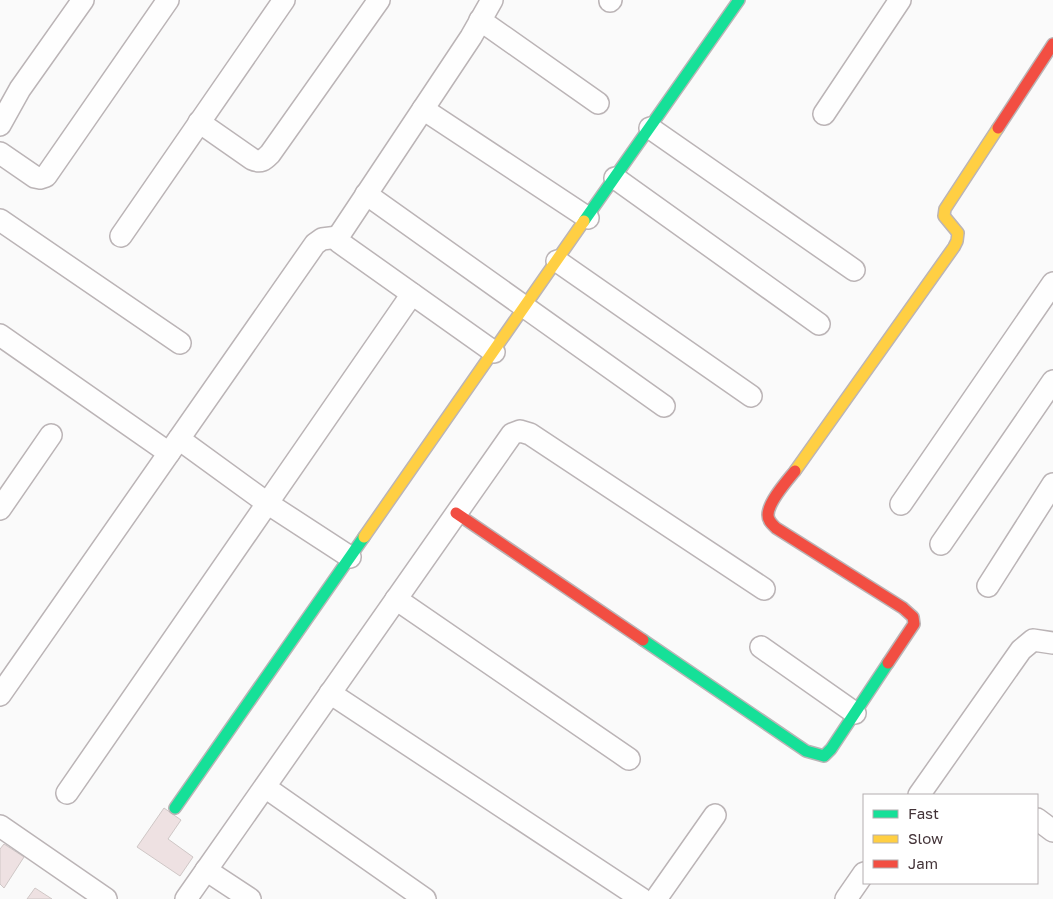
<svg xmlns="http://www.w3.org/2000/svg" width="1053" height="899" viewBox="0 0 1053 899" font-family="'Golos Text',sans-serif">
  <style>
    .building { fill: #eee1e2; stroke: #cfc7c6 }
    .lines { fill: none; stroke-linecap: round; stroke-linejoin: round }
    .street-casing { stroke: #bbb4b6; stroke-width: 24 }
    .fast-casing { stroke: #bbb4b6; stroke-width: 14 }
    .slow-casing { stroke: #bbb4b6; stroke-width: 14 }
    .jam-casing { stroke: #bbb4b6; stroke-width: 14 }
    .street { stroke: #fefefe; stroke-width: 21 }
    .fast { stroke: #16e098; stroke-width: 11 }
    .slow { stroke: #ffcf43; stroke-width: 11 }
    .jam { stroke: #f24e42; stroke-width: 11 }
  </style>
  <rect width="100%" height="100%" fill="#fafafa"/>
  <g class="building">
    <path d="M164 808 181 820 168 839 193 857 180 876 137 847Z"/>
    <path d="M4 844 24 857 4 888 0 884V849Z"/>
    <path d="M35 888 52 899H27Z"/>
  </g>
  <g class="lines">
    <g class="street-casing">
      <g id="street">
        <path d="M492 0 471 37 338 237 339 242 494 352"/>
        <path d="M610 1 611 0"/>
        <path d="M480 20 598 103"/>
        <path d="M423 109 588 218"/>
        <path d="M824 114 900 0"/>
        <path d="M199 122 252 159C261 163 264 160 270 154L379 0"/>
        <path d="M0 125 20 89 83 0"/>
        <path d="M650 128 854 270"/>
        <path d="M0 153 35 177 40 178 46 176 168 0"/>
        <path d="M615 178 819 324"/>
        <path d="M366 194 664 406"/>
        <path d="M0 220 180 343"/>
        <path d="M121 236 284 0"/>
        <path d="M557 261 751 396"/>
        <path d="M0 335 169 453"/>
        <path d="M179 439 267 503 350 557"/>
        <path d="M901 504 1053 283"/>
        <path d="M0 509 51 435"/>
        <path d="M941 544 1053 381"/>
        <path d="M988 586 1053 484"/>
        <path d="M396 599 629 759"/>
        <path d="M761 647 855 713"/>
        <path d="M330 693 642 899"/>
        <path d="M0 695 315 244 322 239 338 237"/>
        <path d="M265 787 425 899"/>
        <path d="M67 793 412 294"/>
        <path d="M919 795 1021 650 1033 640 1053 643"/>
        <path d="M1037 819 1053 831"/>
        <path d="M0 826 106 899"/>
        <path d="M206 870 250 899"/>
        <path d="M186 899 512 434 520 431 530 434 764 589"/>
        <path d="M656 899 715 815"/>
        <path d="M846 899 864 873"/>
      </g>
    </g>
    <g class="fast-casing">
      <g id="fast">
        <path d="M584 221 739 0"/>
        <path d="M643 640 806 751 824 756 831 749 888 663"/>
        <path d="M175 808 364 537"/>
      </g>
    </g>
    <g class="slow-casing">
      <g id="slow">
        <path d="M795 471 954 247 957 241 958 233 944 216 945 209 998 128"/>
        <path d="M364 537 584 221"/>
      </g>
    </g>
    <g class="jam-casing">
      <g id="jam">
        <path d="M998 128 1053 44"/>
        <path d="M795 471C787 481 768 502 768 515 768 521 772 524 776 528L903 608 913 617 914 624 888 663"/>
        <path d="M456 513 643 640"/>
      </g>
    </g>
    <use href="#street" class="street"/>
    <use href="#fast" class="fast"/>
    <use href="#slow" class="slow"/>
    <use href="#jam" class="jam"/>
  </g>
  <rect x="863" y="794" width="175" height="90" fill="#ffffff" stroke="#b4aeb0"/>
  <rect x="873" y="810" width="25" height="8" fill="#16e098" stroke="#b4aeb0"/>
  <text x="908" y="819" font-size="15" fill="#443439">Fast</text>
  <rect x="873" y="835" width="25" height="8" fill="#ffcf43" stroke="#b4aeb0"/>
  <text x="908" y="844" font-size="15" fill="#443439">Slow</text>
  <rect x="873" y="860" width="25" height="8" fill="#f24e42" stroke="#b4aeb0"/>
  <text x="908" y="869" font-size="15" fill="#443439">Jam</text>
</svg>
